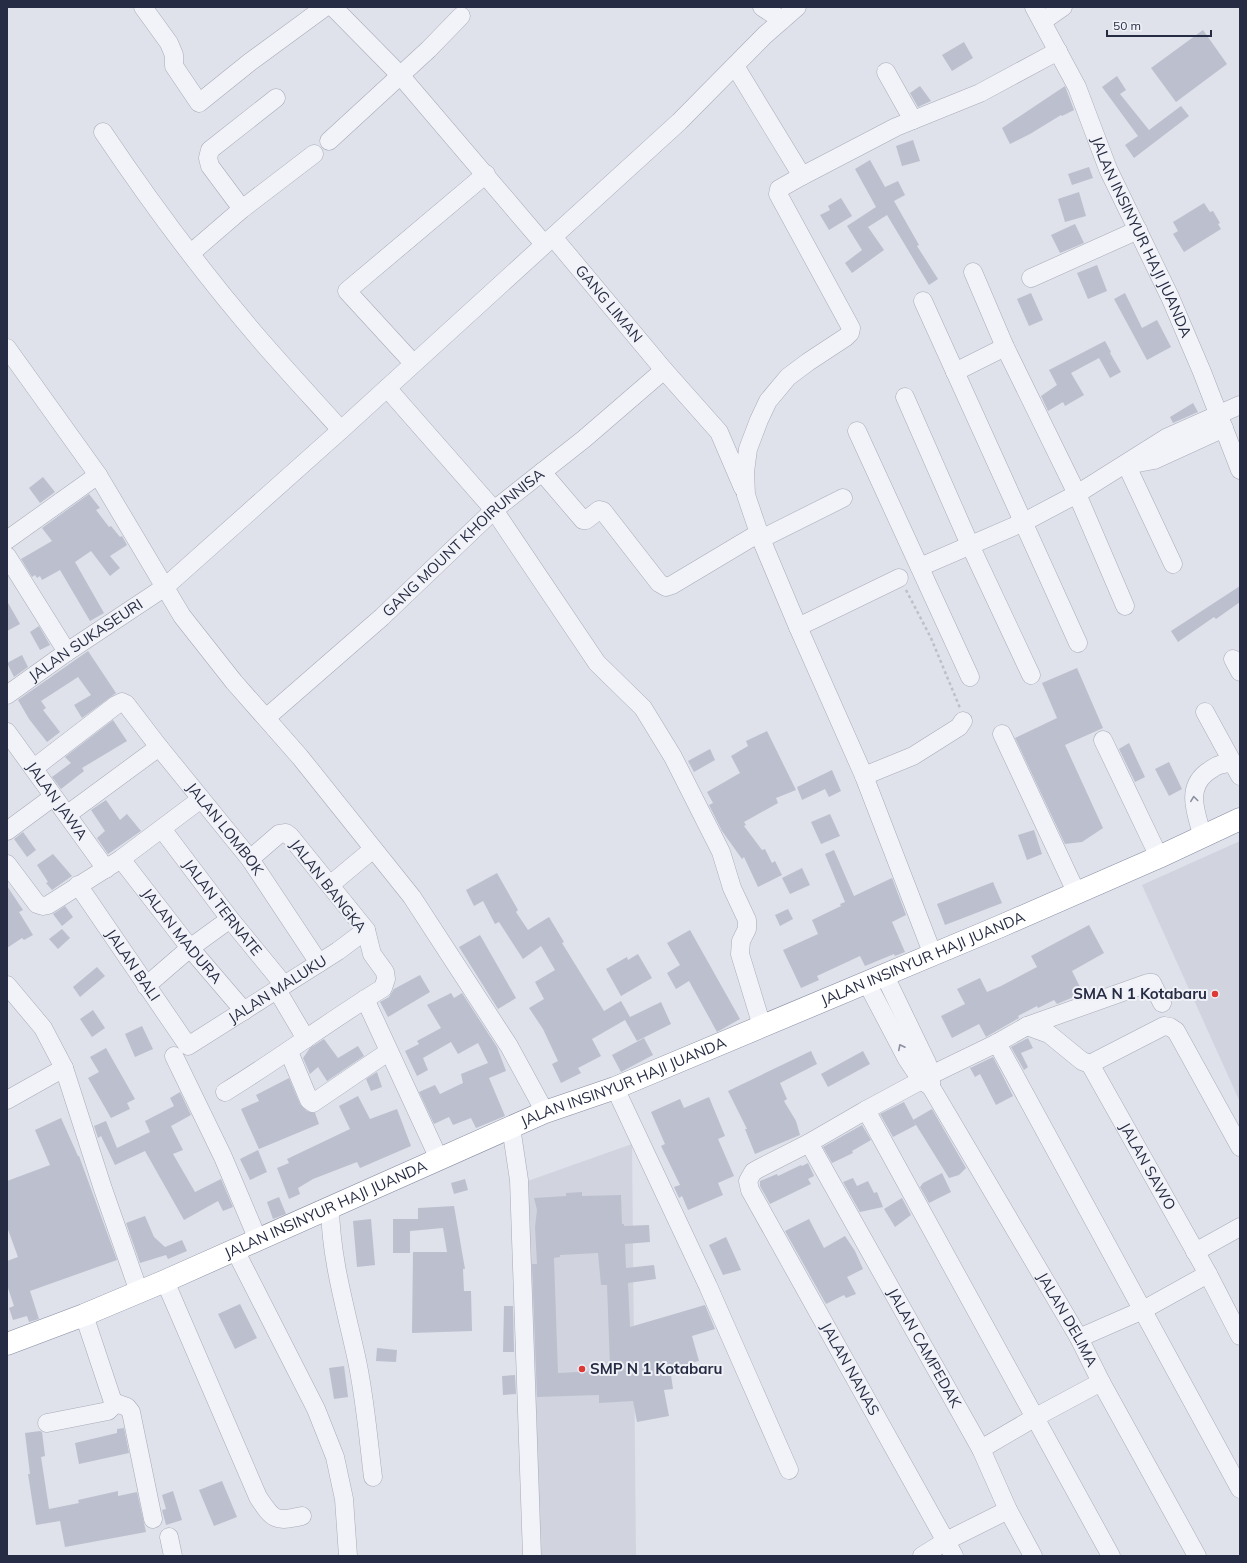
<svg xmlns="http://www.w3.org/2000/svg" width="1247" height="1563" viewBox="0 0 1247 1563" font-family="Mulish,sans-serif">
  <style>
    .built { fill: #d1d4df }
    .building { fill: #bcbfce; fill-rule: evenodd }
    .lines { fill: none; stroke-linecap: round; stroke-linejoin: round }
    .minor-casing { stroke: #a8abb8; stroke-width: 19 }
    .highway-casing { stroke: #858ba2; stroke-width: 23 }
    .path { stroke: #bdbfc9; stroke-width: 2.5; stroke-dasharray: 3 3; stroke-linecap: butt }
    .minor { stroke: #f2f3f8; stroke-width: 18 }
    .highway { stroke: #fff; stroke-width: 22 }
    .oneway { stroke: #8c909e }
    .poi-dot { fill: #dd3a36; stroke: #eff1f7; stroke-width: 1.5 }
    .labels { text-anchor: middle; stroke-width: 4; stroke-linejoin: round; paint-order: stroke }
    .street-label { font-size: 15px; fill: #262c43; stroke: #eff1f7 }
    .poi-label { font-size: 15px; font-weight: bold; fill: #262c43; stroke: #eff1f7; text-anchor: end }
  </style>
  <rect width="100%" height="100%" fill="#dfe2ea"/>
  <g class="built">
    <path d="M1240 841V1102L1142 885Z"/>
    <path d="M632 1144 636 1556H537L522 1183Z"/>
  </g>
  <g class="building">
    <path d="M1203 30 1227 64 1176 102 1151 68Z"/>
    <path d="M964 42 973 58 952 71 942 55Z"/>
    <path d="M1117 76 1126 90 1120 94 1149 130 1181 106 1189 116 1134 158 1125 145 1138 136 1102 87Z"/>
    <path d="M920 86 931 101 918 107 910 93Z"/>
    <path d="M1065 86 1074 110 1062 116 1061 115 1030 134 1010 144 1002 128Z"/>
    <path d="M913 140 920 161 902 166 896 146Z"/>
    <path d="M870 160 885 187 898 181 905 195 894 201 919 245 917 246 938 279 929 285 887 215 868 227 884 250 852 273 845 263 862 250 847 226 876 207 855 169Z"/>
    <path d="M1089 167 1093 178 1072 185 1068 174Z"/>
    <path d="M1079 192 1086 216 1065 222 1058 199Z"/>
    <path d="M841 198 852 216 829 230 820 215 830 210 828 206Z"/>
    <path d="M1204 203 1210 212 1213 211 1220 223 1218 224 1221 229 1184 252 1173 234 1178 231 1173 222Z"/>
    <path d="M1075 224 1084 243 1060 253 1051 235Z"/>
    <path d="M1097 265 1107 291 1088 299 1077 273Z"/>
    <path d="M1031 293 1043 320 1029 326 1017 299Z"/>
    <path d="M1125 293 1142 328 1157 320 1171 347 1147 360 1114 299Z"/>
    <path d="M1105 341 1111 352 1110 353 1121 372 1110 378 1099 358 1071 373 1084 395 1065 406 1063 402 1048 411 1041 396 1057 385 1049 370Z"/>
    <path d="M1193 403 1198 412 1173 423 1170 417Z"/>
    <path d="M43 477 55 492 40 503 29 488Z"/>
    <path d="M89 494 100 508 96 510 109 527 111 526 120 537 122 536 127 545 110 556 120 568 110 576 91 551 75 562 104 613 90 621 60 570 42 580 40 576 37 578 35 575 32 577 21 559 52 541 42 528Z"/>
    <path d="M1240 586V602L1216 619 1214 617 1178 642 1171 631Z"/>
    <path d="M7 601 20 624 7 631Z"/>
    <path d="M39 626 50 645 40 650 30 632Z"/>
    <path d="M88 651 116 693 82 718 74 705 91 695 78 677 41 701 46 708 43 710 60 732 47 742 29 719 18 700Z"/>
    <path d="M22 655 28 667 14 677 7 663Z"/>
    <path d="M1077 668 1103 728 1065 745 1103 828 1082 842 1065 844 1015 738 1057 718 1042 683Z"/>
    <path d="M113 720 127 741 82 768 84 771 61 789 52 777 71 763 65 757Z"/>
    <path d="M767 731 796 790 776 798 778 803 744 822 746 825 744 826 762 850 765 849 772 863 775 861 782 875 758 887 744 857 742 859 722 831 709 805 713 803 707 792 740 773 731 756 748 746 746 741Z"/>
    <path d="M1129 743 1145 777 1135 782 1119 749Z"/>
    <path d="M710 749 715 760 694 772 688 761Z"/>
    <path d="M1169 762 1182 789 1169 796 1155 769Z"/>
    <path d="M832 770 841 791 829 797 825 789 802 800 797 787Z"/>
    <path d="M106 800 120 820 127 814 141 831 108 854 97 838 105 831 91 810Z"/>
    <path d="M830 814 840 836 821 844 811 822Z"/>
    <path d="M1034 830 1042 854 1027 860 1018 835Z"/>
    <path d="M23 832 36 850 27 857 14 839Z"/>
    <path d="M834 850 854 896 892 878 906 915 892 922 905 952 895 956 894 954 865 966 860 956 817 976 819 980 801 988 783 950 818 934 812 920 841 906 840 904 845 902 825 854Z"/>
    <path d="M53 854 72 876 52 890 46 883 48 882 37 865Z"/>
    <path d="M802 868 810 885 790 894 782 878Z"/>
    <path d="M497 873 518 910 516 912 528 930 549 917 564 942 562 943 604 1011 621 1001 630 1017 661 1002 671 1024 637 1041 625 1020 592 1039 601 1056 578 1068 581 1073 561 1083 552 1064 558 1061 543 1029 529 1008 544 999 535 982 555 970 541 946 523 959 499 922 495 924 483 901 474 906 466 890Z"/>
    <path d="M993 882 1002 903 945 925 937 904Z"/>
    <path d="M7 886 23 910 19 912 33 935 24 940 22 938 7 948Z"/>
    <path d="M65 906 73 917 62 926 53 914Z"/>
    <path d="M788 909 793 919 780 926 775 915Z"/>
    <path d="M1089 925 1104 953 1072 971 1083 993 1057 1004 1054 1000 1038 1008 1037 1006 1018 1016 1019 1018 986 1037 979 1024 952 1038 941 1016 965 1004 957 989 980 978 987 992 1001 986 1037 967 1031 956Z"/>
    <path d="M62 929 70 938 58 949 49 939Z"/>
    <path d="M690 930 740 1019 717 1032 689 981 676 989 667 973 680 965 667 943Z"/>
    <path d="M480 935 516 998 498 1009 459 947Z"/>
    <path d="M638 954 652 978 621 996 606 969 627 957 628 960Z"/>
    <path d="M97 967 105 976 80 997 73 987Z"/>
    <path d="M420 975 430 992 388 1017 380 1002 389 997 394 989Z"/>
    <path d="M451 993 454 998 462 993 497 1047 506 1071 489 1078 505 1116 476 1128 471 1118 453 1125 449 1117 434 1124 419 1092 435 1085 440 1094 463 1083 461 1074 488 1063 478 1043 458 1054 451 1042 423 1058 428 1070 417 1076 405 1051 419 1044 417 1041 441 1028 427 1005Z"/>
    <path d="M93 1010 105 1028 92 1037 80 1019Z"/>
    <path d="M142 1026 153 1049 135 1057 125 1034Z"/>
    <path d="M644 1038 653 1055 621 1072 612 1055Z"/>
    <path d="M1028 1038 1033 1048 1021 1053 1028 1067 1024 1070 1011 1047Z"/>
    <path d="M324 1039 338 1058 358 1046 364 1056 327 1081 318 1067 310 1074 303 1058 310 1048Z"/>
    <path d="M106 1048 135 1099 127 1103 130 1109 111 1118 88 1078 99 1072 90 1057Z"/>
    <path d="M811 1051 817 1064 780 1083 787 1099 784 1101 796 1121 800 1135 755 1154 745 1129H747L728 1091Z"/>
    <path d="M863 1051 870 1064 828 1087 821 1074Z"/>
    <path d="M993 1057 1013 1096 996 1105 980 1074 975 1077 970 1068Z"/>
    <path d="M377 1072 382 1087 371 1091 366 1079Z"/>
    <path d="M289 1078 300 1104 307 1111 315 1113 319 1124 259 1149 241 1109 259 1101 256 1095Z"/>
    <path d="M180 1092 191 1115 171 1126 183 1150 173 1154 195 1192 221 1179 233 1207 223 1211 218 1201 184 1220 145 1151 115 1165 101 1136 98 1138 94 1126 106 1121 117 1148 150 1132 145 1121 174 1106 170 1098Z"/>
    <path d="M358 1096 370 1119 397 1109 411 1146 360 1168 357 1162 313 1179 298 1188 300 1194 289 1199 277 1168 289 1163 287 1159 350 1129 339 1106Z"/>
    <path d="M709 1097 725 1136 718 1139 734 1176 718 1183 723 1195 688 1210 682 1196 679 1198 674 1187 680 1185 661 1146 665 1144 651 1112 680 1099 684 1108Z"/>
    <path d="M904 1102 916 1125 893 1137 880 1114Z"/>
    <path d="M932 1109 966 1168 959 1175 949 1178 913 1120Z"/>
    <path d="M61 1118 78 1156H79L117 1260 30 1291 39 1319 29 1322 27 1316 13 1320 9 1308 14 1306 7 1285V1261L18 1257 7 1227V1181L50 1165 35 1130Z"/>
    <path d="M862 1125 871 1140 852 1151 853 1153 832 1163 823 1147Z"/>
    <path d="M258 1150 267 1172 250 1180 240 1159Z"/>
    <path d="M808 1163 814 1176 808 1179 811 1184 770 1204 760 1186V1181L777 1174 778 1176 801 1165 802 1166Z"/>
    <path d="M942 1173 951 1192 929 1203 920 1187 923 1183Z"/>
    <path d="M853 1178 857 1186 868 1181 874 1193 877 1192 883 1207 860 1212 843 1182Z"/>
    <path d="M465 1179 468 1190 454 1194 451 1183Z"/>
    <path d="M582 1192V1196L621 1195 622 1224H624V1226L649 1225 650 1242 625 1244 626 1268 654 1265 656 1279 628 1283 630 1327 705 1305 715 1329 692 1336 699 1361 670 1368 673 1389 664 1390 669 1416 637 1422 633 1401 599 1403V1395L537 1397 532 1264H537L535 1227 537 1210 534 1198 566 1196V1193ZM598 1253 601 1285H607L610 1368 597 1369V1371L558 1373 554 1258 560 1257V1255Z"/>
    <path d="M279 1197 286 1214 273 1219 267 1202Z"/>
    <path d="M902 1198 911 1215 895 1227 884 1209Z"/>
    <path d="M454 1206 465 1269H463L464 1291H471L472 1331 412 1333 413 1252H447L443 1228 410 1231V1253H393V1219H418V1208Z"/>
    <path d="M145 1216 154 1237 165 1247 182 1240 187 1251 168 1259 166 1255 140 1263 126 1223Z"/>
    <path d="M371 1219 375 1265 357 1267 353 1221Z"/>
    <path d="M809 1219 824 1248 845 1236 855 1251 863 1269 847 1277 856 1294 846 1298 844 1295 826 1304 785 1231Z"/>
    <path d="M726 1237 741 1270 723 1275 709 1245Z"/>
    <path d="M240 1304 257 1338 235 1349 218 1314Z"/>
    <path d="M504 1306H513L514 1352H503Z"/>
    <path d="M377 1348 397 1350 396 1362 376 1361Z"/>
    <path d="M344 1366 348 1397 334 1399 329 1368Z"/>
    <path d="M515 1375 516 1394 503 1395 502 1376Z"/>
    <path d="M124 1428 129 1453 79 1464 75 1443 117 1433V1429Z"/>
    <path d="M40 1431 42 1432 45 1456 41 1457 49 1509 79 1503 78 1500 118 1491V1496L137 1492 146 1532 65 1547 60 1521 36 1525 28 1474H30L25 1433Z"/>
    <path d="M222 1481 237 1517 214 1526 199 1490Z"/>
    <path d="M173 1491 182 1520 166 1525 162 1510 166 1509 162 1495Z"/>
  </g>
  <g class="lines">
    <g class="minor-casing">
      <g id="minor">
        <path d="M143 7 169 43 174 55V66L199 103 250 62 325 7"/>
        <path d="M333 7 400 75 544 244"/>
        <path d="M762 7 782 20"/>
        <path id="s1" d="M1034 7 1077 87 1108 169 1170 297 1202 372 1240 470"/>
        <path d="M1043 21 1063 7"/>
        <path d="M735 66 802 176 896 127 980 93 1058 51"/>
        <path d="M886 72 913 120"/>
        <path d="M103 132C152 205 205 276 262 342 288 372 315 401 341 430"/>
        <path d="M329 141 429 49 461 16"/>
        <path d="M802 176 779 189 778 194 851 328 850 333 846 337 808 362 788 377 768 401 759 420 748 449 745 472 746 495 761 539 798 627 864 776 933 955"/>
        <path d="M242 209 210 166 208 158 210 150 276 98"/>
        <path id="s2" d="M553 237 664 370 719 432 743 488"/>
        <path d="M191 253 242 209 314 154"/>
        <path d="M973 272 1005 347 1077 494 1125 606"/>
        <path d="M1031 278 1138 230"/>
        <path d="M923 301 1078 643"/>
        <path d="M7 348 98 475 182 616 234 682 300 757 412 897 509 1046 545 1112"/>
        <path d="M413 363 347 291 486 174"/>
        <path d="M955 372 1005 347"/>
        <path d="M387 388 494 510 597 663 643 708 673 757 721 852 732 888 747 920V929L741 941 740 954 762 1026"/>
        <path d="M905 397 970 545 1031 675"/>
        <path d="M857 431 970 677"/>
        <path d="M1138 463 1154 460 1224 428"/>
        <path d="M1126 464 1173 564"/>
        <path d="M542 472 583 520H586L599 510 603 511 659 583 666 587 672 585 759 533"/>
        <path d="M761 539 843 498"/>
        <path d="M7 540 98 475"/>
        <path d="M7 556 67 652"/>
        <path d="M920 567 1024 522 1077 494 1166 438 1240 405"/>
        <path d="M798 627 899 578"/>
        <path d="M1233 659 1240 672"/>
        <path id="s3" d="M7 695 67 652 165 587 341 430 679 122 765 35 797 7"/>
        <path d="M1205 712 1240 776"/>
        <path id="s4" d="M266 718 382 617 494 510 584 439 664 370"/>
        <path id="s5" d="M7 732 106 869"/>
        <path d="M1002 734 1077 894"/>
        <path d="M1103 740 1159 857"/>
        <path id="s6" d="M34 768 116 705 122 702 126 704 159 747 250 859 319 963"/>
        <path d="M864 776 913 756 959 727 963 721"/>
        <path d="M68 814 159 747"/>
        <path id="s7" d="M162 829 230 919 284 985"/>
        <path d="M7 831 53 797"/>
        <path d="M1203 838C1197 815 1185 790 1206 773 1217 765 1219 764 1232 763"/>
        <path id="s8" d="M121 859 190 948 244 1011"/>
        <path d="M7 864 37 904 43 906 48 905 121 859 201 799"/>
        <path id="s9" d="M78 885 188 1046 338 951 366 930"/>
        <path d="M330 885 372 850"/>
        <path d="M885 976 927 1063 931 1075V1086"/>
        <path id="s10" d="M867 983 907 1059 921 1080 931 1087 1079 1338 1101 1382 1197 1556"/>
        <path d="M7 985 43 1028 64 1068 103 1189 139 1292"/>
        <path d="M146 986 190 948 230 919"/>
        <path d="M277 990 306 1039"/>
        <path d="M365 999 439 1159"/>
        <path id="s11" d="M1027 1026 1049 1034 1082 1061 1090 1064 1208 1274 1240 1336"/>
        <path d="M997 1043 1240 1489"/>
        <path d="M289 1052 309 1100 313 1103 388 1052"/>
        <path d="M174 1056 223 1157 258 1240"/>
        <path d="M1090 1064 1164 1026 1170 1027 1176 1031 1240 1147"/>
        <path d="M615 1088 708 1286 789 1470"/>
        <path d="M225 1092C279 1059 329 1021 383 988L386 979 385 972 372 954 366 930 290 836 286 833 279 834 250 859"/>
        <path d="M7 1100 64 1068"/>
        <path d="M866 1110 1111 1556"/>
        <path d="M511 1127 519 1180 532 1556"/>
        <path id="s12" d="M809 1143 981 1449 1008 1510 1033 1556"/>
        <path d="M330 1208C331 1259 345 1306 356 1356 365 1396 368 1437 373 1477"/>
        <path d="M235 1250 316 1409 335 1457 344 1499 348 1556"/>
        <path d="M1195 1252 1240 1227"/>
        <path d="M165 1281 258 1497C273 1520 275 1522 302 1516"/>
        <path d="M1079 1338 1143 1310 1208 1274"/>
        <path d="M113 1402 127 1407 131 1412 153 1519"/>
        <path d="M47 1423 108 1411 111 1408 113 1402 84 1315"/>
        <path d="M981 1449 1034 1418 1101 1382"/>
        <path d="M169 1537 173 1556"/>
        <path d="M922 1556 946 1541 1008 1510"/>
        <path d="M954 1556 750 1190 748 1181 753 1172 758 1169 809 1143 866 1110 931 1075 997 1043 1027 1026 1148 983H1152L1162 1003"/>
      </g>
    </g>
    <g class="highway-casing">
      <g id="highway">
        <path id="s13" d="M7 1344 84 1315 165 1281 545 1112 615 1088 1001 926 1159 857 1240 819"/>
      </g>
    </g>
    <path class="path" d="M906 590 931 638 960 708"/>
    <use href="#minor" class="minor"/>
    <use href="#highway" class="highway"/>
  </g>
  <defs><path id="oneway-chevron" d="M-2-3.5L2.5 0L-2 3.5" fill="none" stroke-width="1.6" stroke-linecap="round" stroke-linejoin="round"/></defs>
  <g class="oneway">
    <use href="#oneway-chevron" transform="translate(1194 799) rotate(-98)"/>
    <use href="#oneway-chevron" transform="translate(901 1047) rotate(-117)"/>
  </g>
  <g class="poi-dot">
    <circle cx="1215" cy="994" r="4"/>
    <circle cx="582" cy="1369" r="4"/>
  </g>
  <g class="labels">
    <g class="street-label">
      <text dy="5" stroke="none"><textPath href="#s1" startOffset="254">JALAN INSINYUR HAJI JUANDA</textPath></text>
      <text dy="5" stroke="none"><textPath href="#s2" startOffset="87">GANG LIMAN</textPath></text>
      <text dy="5" stroke="none"><textPath href="#s4" startOffset="264">GANG MOUNT KHOIRUNNISA</textPath></text>
      <text dy="5" stroke="none"><textPath href="#s3" startOffset="96">JALAN SUKASEURI</textPath></text>
      <text dy="5" stroke="none"><textPath href="#s5" startOffset="85">JALAN JAWA</textPath></text>
      <text dy="5" stroke="none"><textPath href="#s6" startOffset="274">JALAN LOMBOK</textPath></text>
      <text transform="translate(328 886) rotate(52)" y="5">JALAN BANGKA</text>
      <text dy="5" stroke="none"><textPath href="#s7" startOffset="99">JALAN TERNATE</textPath></text>
      <text dy="5" stroke="none"><textPath href="#s8" startOffset="98">JALAN MADURA</textPath></text>
      <text dy="5" stroke="none"><textPath href="#s13" startOffset="994">JALAN INSINYUR HAJI JUANDA</textPath></text>
      <text dy="5" stroke="none"><textPath href="#s9" startOffset="97">JALAN BALI</textPath></text>
      <text dy="5" stroke="none"><textPath href="#s9" startOffset="301">JALAN MALUKU</textPath></text>
      <text dy="5" stroke="none"><textPath href="#s13" startOffset="670">JALAN INSINYUR HAJI JUANDA</textPath></text>
      <text dy="5" stroke="none"><textPath href="#s11" startOffset="192">JALAN SAWO</textPath></text>
      <text dy="5" stroke="none"><textPath href="#s13" startOffset="346">JALAN INSINYUR HAJI JUANDA</textPath></text>
      <text dy="5" stroke="none"><textPath href="#s10" startOffset="393">JALAN DELIMA</textPath></text>
      <text dy="5" stroke="none"><textPath href="#s12" startOffset="235">JALAN CAMPEDAK</textPath></text>
      <text transform="translate(850 1369) rotate(61)" y="5">JALAN NANAS</text>
    </g>
    <g class="poi-label">
      <text x="1207" y="999">SMA N 1 Kotabaru</text>
      <text x="590" y="1374" text-anchor="start">SMP N 1 Kotabaru</text>
    </g>
  </g>
  <rect width="1247" height="1563" fill="none" stroke="#262c43" stroke-width="16"/>
  <path d="M1107 30v6h104v-6" fill="none" stroke="#262c43" stroke-width="2"/>
  <text x="1113" y="30" font-size="12" fill="#262c43" stroke="#eff1f7" stroke-width="3" paint-order="stroke">50 m</text>
</svg>
